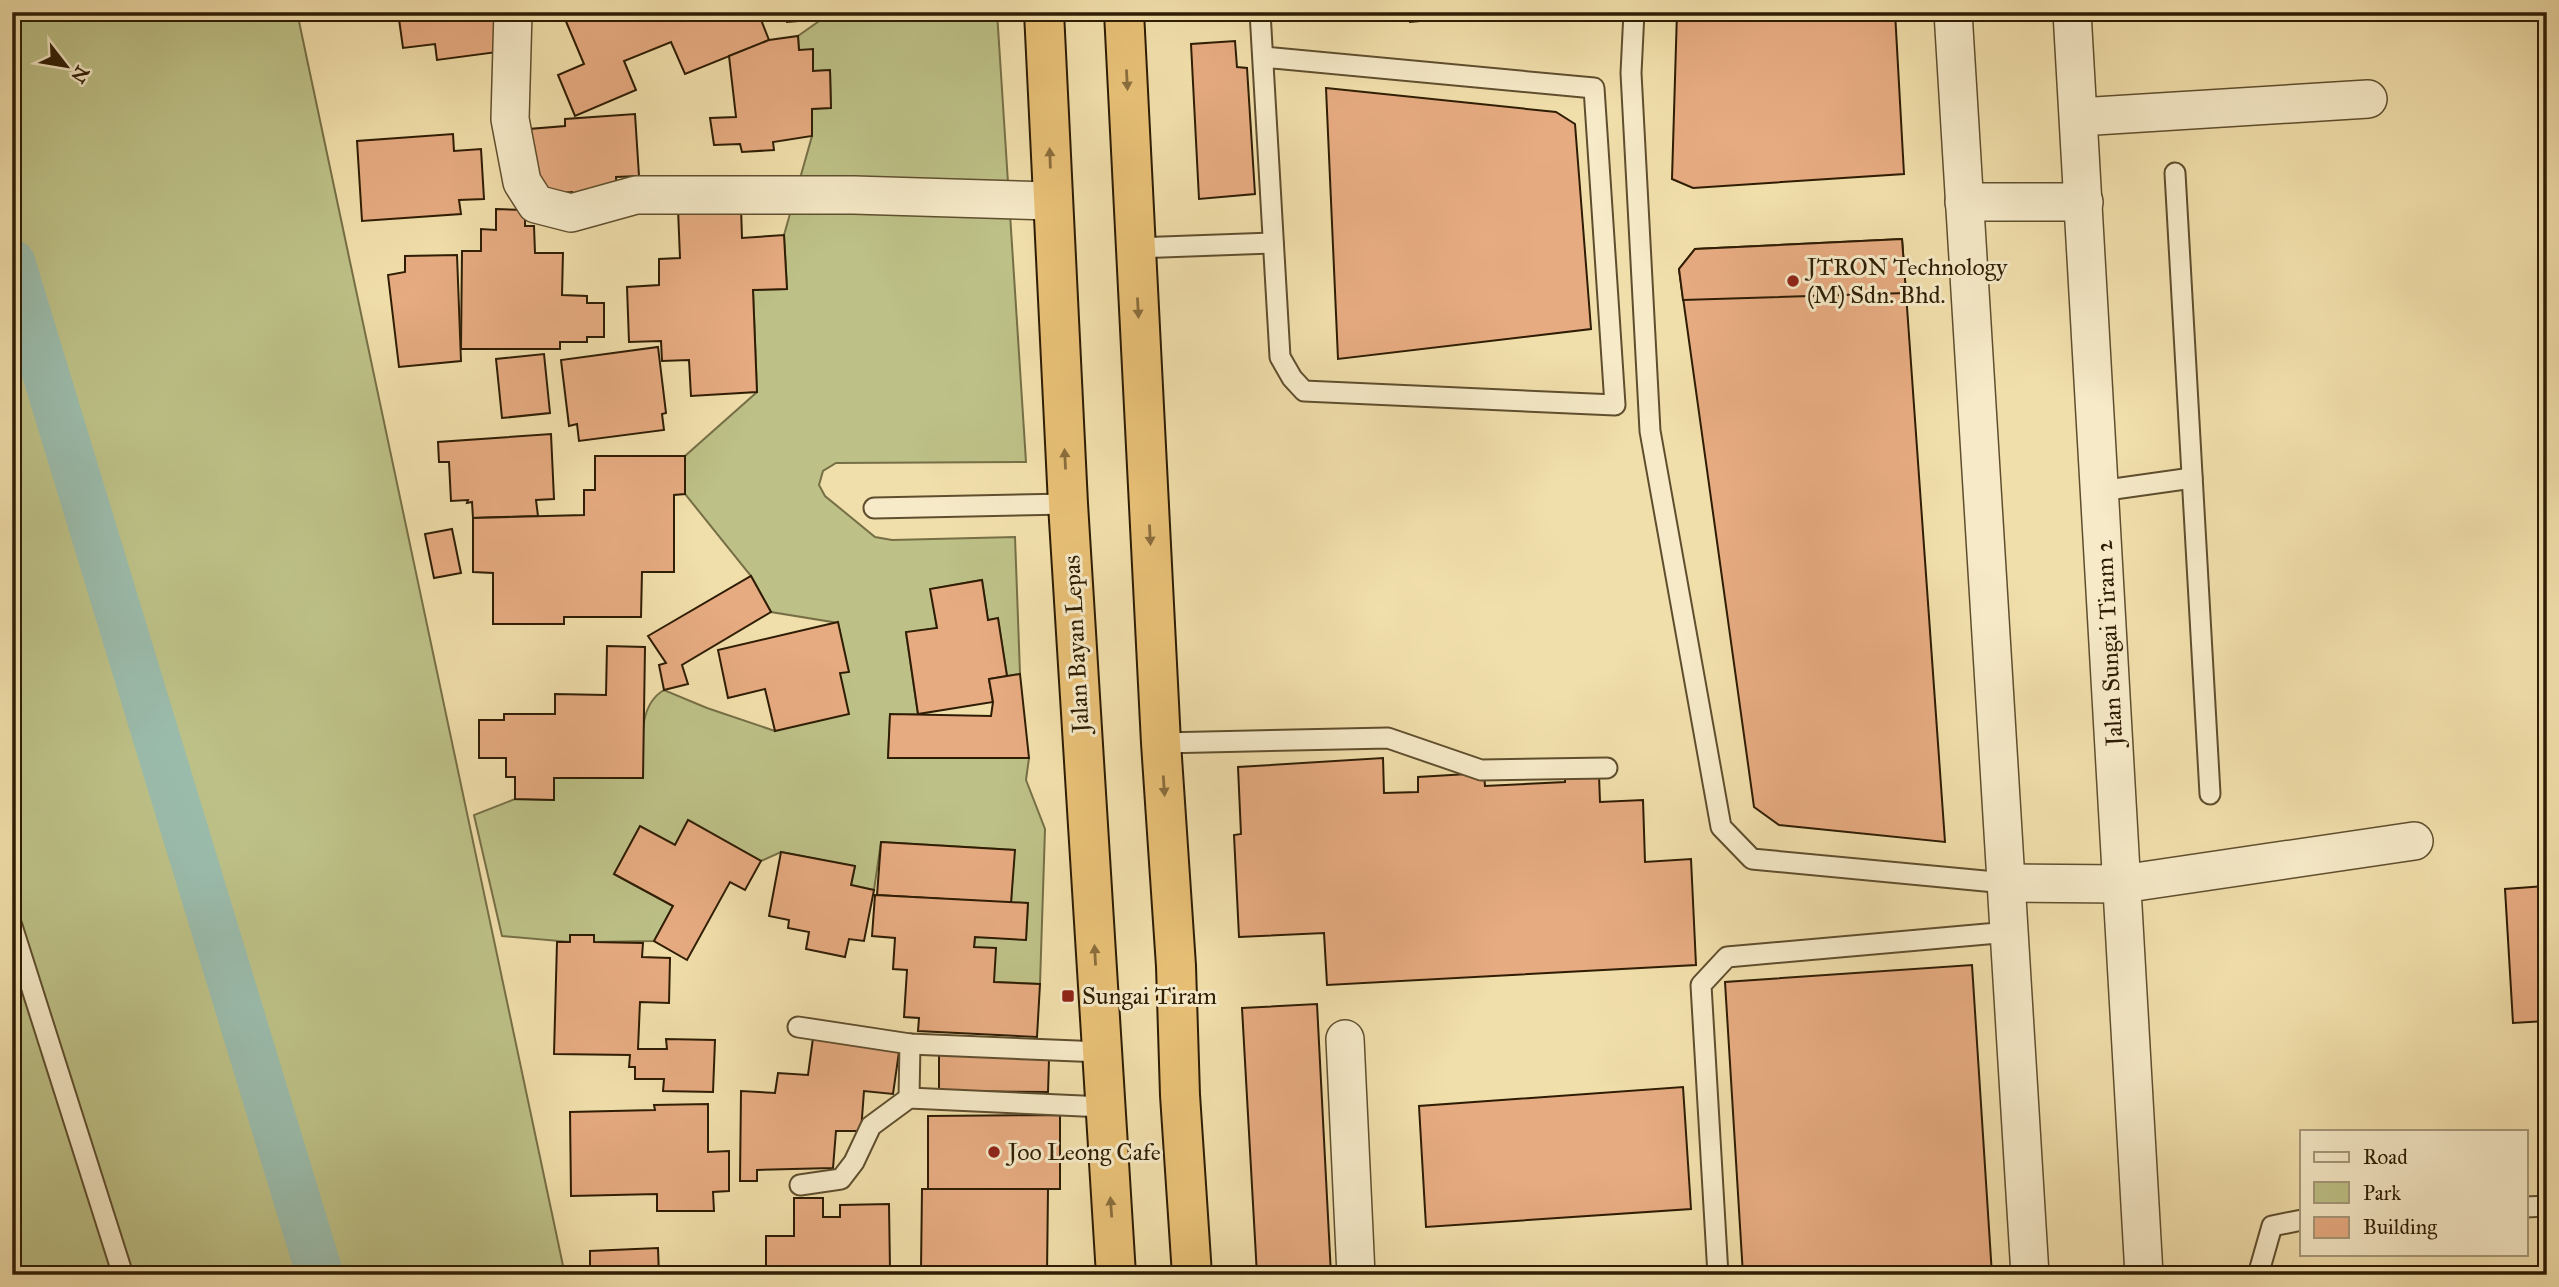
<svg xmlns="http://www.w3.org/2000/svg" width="2559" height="1287" viewBox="0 0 2559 1287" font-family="'IM FELL Great Primer',serif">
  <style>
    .green { fill: #bdc187; stroke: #766f46; stroke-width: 2 }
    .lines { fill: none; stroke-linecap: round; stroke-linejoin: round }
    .canal { stroke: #9bbcac; stroke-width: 47 }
    .building { fill: #e7ab81; stroke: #2e1d04; stroke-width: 2 }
    .service-casing { stroke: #5f4e2e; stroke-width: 23 }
    .minor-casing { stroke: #5f4e2e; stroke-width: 40 }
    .trunk-casing { stroke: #2e1d04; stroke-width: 42 }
    .service { stroke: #f6eac8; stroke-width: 19 }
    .minor { stroke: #f6eac8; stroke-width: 37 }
    .trunk { stroke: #e8c076; stroke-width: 38 }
    .oneway { fill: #8b6e3d }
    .poi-dot { fill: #8f2418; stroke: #f6eac8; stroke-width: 2.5 }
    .labels { text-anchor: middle; stroke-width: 6; stroke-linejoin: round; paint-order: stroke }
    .poi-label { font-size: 24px; fill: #2e1d04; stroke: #f6eac8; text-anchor: start }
    .street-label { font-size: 24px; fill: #2e1d04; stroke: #f6eac8 }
  </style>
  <rect width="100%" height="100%" fill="#f1dfab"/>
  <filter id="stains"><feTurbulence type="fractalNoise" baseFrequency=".00286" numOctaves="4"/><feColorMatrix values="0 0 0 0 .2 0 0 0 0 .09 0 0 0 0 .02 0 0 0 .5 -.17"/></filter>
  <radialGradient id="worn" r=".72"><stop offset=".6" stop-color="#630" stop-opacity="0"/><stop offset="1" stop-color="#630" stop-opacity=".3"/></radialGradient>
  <g class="green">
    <path d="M12 12H297L565 1275H12Z"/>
    <path d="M822 12H997L1026 462 836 463 823 471 819 485 825 496 875 537 892 540 1015 537 1020 674 1007 676 998 619 988 620 982 580 931 589 937 628 906 633 918 714 890 715 888 757 1029 758 1026 780 1045 829 1040 984 994 982 974 947 975 937 1026 939 1028 904 1011 903 1014 850 881 842 874 890 851 885 855 866 781 852 761 861 689 820 675 845 640 826 614 874 673 906 654 941 594 942V935H571L570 942 502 936 474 815 515 799 554 800V778H643C644 749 635 707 664 690L707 708 775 731 840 673 848 672 838 623 771 612 751 576 685 494V456L757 392 753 290 787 289 784 235 812 136V109L831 107 830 70 813 71 799 50 798 36 822 19Z"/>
  </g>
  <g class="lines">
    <path class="canal" d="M12 263 320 1275"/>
  </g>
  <g class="building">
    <path d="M398 12H500L505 51 437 60 435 44 403 48Z"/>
    <path d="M562 12H758L769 40 685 74 671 42 624 61 636 90 575 116 558 75 584 64Z"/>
    <path d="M787 12H822L823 19 787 22Z"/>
    <path d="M1409 12H1520L1410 22Z"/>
    <path d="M1677 12H1895L1904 174 1693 188 1672 179Z"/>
    <path d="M798 36 799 50 813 49V71L830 70 831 108 812 109V136L773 142 774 150 742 152 740 144 714 145 710 118 736 117 729 56 769 40Z"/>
    <path d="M1235 41 1237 67 1247 68 1255 194 1199 199 1191 44Z"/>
    <path d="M1326 88 1556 112 1575 124 1591 329 1338 359Z"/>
    <path d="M635 114 639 176 616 177 617 195 572 198V192L534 195 529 129 565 126V119Z"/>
    <path d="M453 134 454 151 481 149 484 199 459 200 461 214 362 221 357 141Z"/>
    <path d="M741 207 742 238 784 235 787 289 753 290 757 392 691 396 689 360 662 361 661 341 629 342 627 287 659 285V259L680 258 678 209Z"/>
    <path d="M496 209 525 210V226H534L535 253H563L562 295 587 296V303H604V337H587V342H560V349H461L462 251H481V229L496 230Z"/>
    <path d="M1902 239 1906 293 1945 842 1779 825 1754 807 1679 269 1695 249Z"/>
    <path d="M1902 239 1906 293 1683 300 1679 269 1695 249Z"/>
    <path d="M457 255 461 361 399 367 388 275 405 272V256Z"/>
    <path d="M658 347 666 413 662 414 664 430 579 441 577 424 569 426 561 360Z"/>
    <path d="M544 354 550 413 502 418 496 359Z"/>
    <path d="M551 434 554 499 536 500 538 516 473 518 472 502 467 503 468 500 451 501 449 462H439L438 442Z"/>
    <path d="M595 456H685V494L674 495V572H642L641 617H564V624H493V573L473 572V518L584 515V490H595Z"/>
    <path d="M452 529 461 573 434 578 425 534Z"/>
    <path d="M751 576 771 612 682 665 688 684 664 690 659 665 666 663 648 636Z"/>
    <path d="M982 580 988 620 998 618 1007 676 989 679 993 702 918 714 906 632 937 628 930 589Z"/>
    <path d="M838 622 849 672 840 673 849 714 775 731 765 689 728 698 718 650Z"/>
    <path d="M607 646 645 647 643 778H554V800L515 799V777H506V758H479V720H504V714H555V694L606 695Z"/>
    <path d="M1020 674 1029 758H888L890 714 991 716 993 702 989 679Z"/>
    <path d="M1383 758 1384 793 1418 792V777L1484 773 1485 786 1565 782V777L1599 775 1600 802 1643 800 1645 862 1691 859 1696 965 1327 985 1324 933 1239 937 1234 835 1241 834 1238 767Z"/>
    <path d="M688 820 761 861 745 890 730 882 687 960 654 941 673 906 614 874 640 826 675 845Z"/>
    <path d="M881 842 1015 850 1011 903 877 895Z"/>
    <path d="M781 852 855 866 851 885 874 890 864 941 849 939 845 957 806 949 809 932 788 928 789 920 769 916Z"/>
    <path d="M2547 886V1021L2513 1023 2505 889Z"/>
    <path d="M875 895 1028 903 1026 940 975 937 974 947 996 948 994 982 1040 984 1037 1037 918 1031 919 1018 904 1017 907 970 893 969 895 938 872 936Z"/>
    <path d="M570 935H594V942L643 943 642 957 670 958 669 1003 640 1002 638 1049H667L666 1039 715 1040 713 1092 663 1091 664 1079H635V1067H629L630 1055 554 1054 557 942H570Z"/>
    <path d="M1972 965 1992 1275H1743L1725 982Z"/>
    <path d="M1317 1004 1331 1275H1257L1242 1008Z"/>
    <path d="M813 1038 899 1052 893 1094 864 1091 861 1131H836L833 1168 757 1170V1181H740L741 1091 775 1093 778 1073 808 1075Z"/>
    <path d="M939 1054 1049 1059 1048 1092 939 1091Z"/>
    <path d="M1683 1087 1691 1209 1426 1227 1419 1106Z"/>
    <path d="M708 1104V1152L729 1151V1191L713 1192 714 1211H657V1194L571 1196 570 1112 655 1110 654 1105Z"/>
    <path d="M1060 1115V1189H928V1116Z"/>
    <path d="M922 1189H1048L1047 1275H766V1236H794V1198H823V1217H840V1205L889 1204 890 1269 921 1270Z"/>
    <path d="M658 1248 659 1275H590V1251Z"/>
    <path d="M1694 1266 1695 1275H1566Z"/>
  </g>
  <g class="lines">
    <g class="service-casing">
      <g id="service">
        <path d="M1260 12 1280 357 1292 378 1304 391 1615 405 1594 88 1263 57"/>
        <path d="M1634 12 1631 73 1650 431 1721 827 1752 859 2006 883"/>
        <path d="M2175 173 2210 794"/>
        <path d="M1135 248 1273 243"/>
        <path d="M2100 491 2192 478"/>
        <path d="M874 508 1068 504"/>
        <path d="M1161 743 1388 738 1481 770 1607 768"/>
        <path d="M12 926 123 1275"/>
        <path d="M798 1027 910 1044 1101 1052"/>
        <path d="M909 1098 910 1044"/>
        <path d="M800 1185 841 1179 854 1162 871 1126 909 1098 1104 1107"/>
        <path d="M2526 1207 2547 1206"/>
        <path d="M1718 1275 1701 985 1727 957 2009 932"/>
        <path d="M2258 1275 2272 1226 2302 1220"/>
      </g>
    </g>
    <g class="minor-casing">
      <g id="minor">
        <path d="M513 12 510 119 522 182 536 204 571 213 636 195H854L1052 201"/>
        <path d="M1953 12 2030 1275"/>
        <path d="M2072 12 2144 1275"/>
        <path d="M2079 117 2368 99"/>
        <path d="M1964 202H2084"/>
        <path d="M2006 883 2122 884 2414 841"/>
        <path d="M1345 1039 1356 1275"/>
      </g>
    </g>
    <g class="trunk-casing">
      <g id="trunk">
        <path d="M1044 12 1068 504 1116 1275"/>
        <path d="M1124 12 1161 743 1176 966 1180 1095 1192 1275"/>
      </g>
    </g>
    <use href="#service" class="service"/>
    <use href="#minor" class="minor"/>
    <use href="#trunk" class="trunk"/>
  </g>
  <defs><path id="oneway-solid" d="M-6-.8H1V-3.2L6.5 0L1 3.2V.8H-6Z" transform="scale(1.75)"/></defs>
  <g class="oneway">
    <use href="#oneway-solid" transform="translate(1127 80) rotate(87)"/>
    <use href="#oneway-solid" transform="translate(1050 158) rotate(-92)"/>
    <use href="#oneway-solid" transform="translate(1138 308) rotate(87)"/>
    <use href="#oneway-solid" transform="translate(1065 459) rotate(-93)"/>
    <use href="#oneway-solid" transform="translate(1150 535) rotate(87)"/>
    <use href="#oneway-solid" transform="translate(1164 786) rotate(86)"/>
    <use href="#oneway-solid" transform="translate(1095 955) rotate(-93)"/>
    <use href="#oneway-solid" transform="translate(1111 1207) rotate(-94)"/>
  </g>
  <g class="poi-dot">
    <circle cx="1793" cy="281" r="7"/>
    <rect x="1061" y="989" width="14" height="14" rx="3.5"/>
    <circle cx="994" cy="1152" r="7"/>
  </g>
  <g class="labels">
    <g class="poi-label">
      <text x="1807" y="275">JTRON Technology<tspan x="1807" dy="28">(M) Sdn. Bhd.</tspan></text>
      <text x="1082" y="1004">Sungai Tiram</text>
      <text x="1008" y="1160">Joo Leong Cafe</text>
    </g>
    <g class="street-label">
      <text transform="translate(2109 643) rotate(-93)" y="8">Jalan Sungai Tiram 2</text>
      <text transform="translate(1076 644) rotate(-93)" y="8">Jalan Bayan Lepas</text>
    </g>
  </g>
  <rect width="2559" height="1287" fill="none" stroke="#f1dfab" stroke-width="42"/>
  <rect x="14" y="14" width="2531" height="1259" fill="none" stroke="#2e1d04" stroke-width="3.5"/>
  <rect x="21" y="21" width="2517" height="1245" fill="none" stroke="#2e1d04" stroke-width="2"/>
  <rect x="2300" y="1130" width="228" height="126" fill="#f6eac8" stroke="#a6987a" stroke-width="2"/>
  <rect x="2314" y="1152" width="35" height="10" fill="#f6eac8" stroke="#a6987a" stroke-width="2"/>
  <text x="2363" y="1164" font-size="21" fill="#2e1d04">Road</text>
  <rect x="2314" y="1182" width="35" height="21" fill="#bdc187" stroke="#a6987a" stroke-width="2"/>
  <text x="2363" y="1200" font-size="21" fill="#2e1d04">Park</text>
  <rect x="2314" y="1217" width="35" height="21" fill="#e7ab81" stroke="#a6987a" stroke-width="2"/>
  <text x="2363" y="1234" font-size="21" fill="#2e1d04">Building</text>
  <g transform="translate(66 66) rotate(121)" stroke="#f6eac8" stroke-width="5" paint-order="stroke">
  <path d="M0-5L12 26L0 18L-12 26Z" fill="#2e1d04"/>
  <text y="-10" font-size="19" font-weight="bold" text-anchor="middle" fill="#2e1d04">N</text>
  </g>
  <rect width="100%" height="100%" filter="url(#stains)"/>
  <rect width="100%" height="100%" fill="url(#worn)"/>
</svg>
